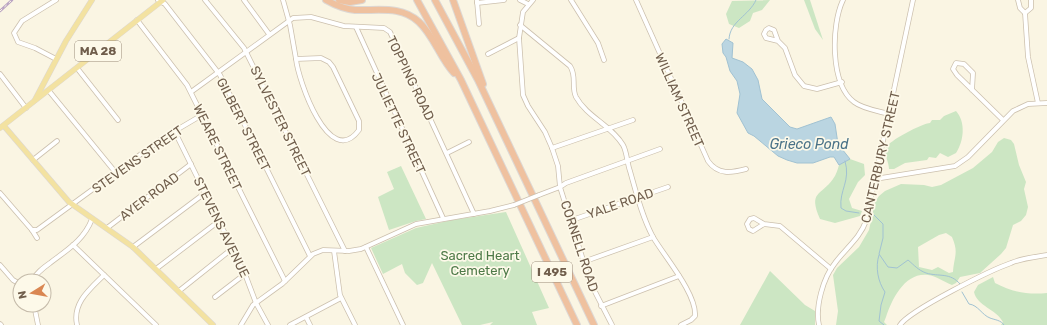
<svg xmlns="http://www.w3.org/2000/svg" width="1047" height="325" viewBox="0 0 1047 325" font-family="Rubik,sans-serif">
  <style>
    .green { fill: #cce6c3; fill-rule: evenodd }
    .water { fill: #bad5e1; stroke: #a1c2d2 }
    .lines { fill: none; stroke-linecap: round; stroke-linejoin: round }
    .stream { stroke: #a1c2d2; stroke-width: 1 }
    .minor-casing { stroke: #ccc0ae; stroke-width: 5.5 }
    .major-casing { stroke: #ddd8d4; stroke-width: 6 }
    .highway-casing { stroke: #ddd8d4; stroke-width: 8 }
    .minor { stroke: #fff; stroke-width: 4 }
    .major { stroke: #f3e2a1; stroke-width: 5 }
    .highway { stroke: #efc19f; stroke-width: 6 }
    .rail-casing { stroke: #b9a3c2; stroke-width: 2.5 }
    .rail { stroke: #fdf9e9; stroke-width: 1; stroke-dasharray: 3; stroke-linecap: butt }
    .minor-bridge-casing { stroke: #ccc0ae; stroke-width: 5.5; stroke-linecap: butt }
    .minor-bridge { stroke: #fff; stroke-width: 4 }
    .labels { text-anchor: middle; stroke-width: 3.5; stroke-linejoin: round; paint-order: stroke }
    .shield { fill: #fdf9e9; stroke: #9a8c7b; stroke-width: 1 }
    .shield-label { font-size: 12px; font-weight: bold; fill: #705e4c }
    .street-label { font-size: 13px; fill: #705e4c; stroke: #fdf9e9 }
    .park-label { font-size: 13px; fill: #4e7a48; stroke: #fdf9e9 }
    .water-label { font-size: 14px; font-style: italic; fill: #4b7388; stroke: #fdf9e9 }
  </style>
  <rect width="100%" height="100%" fill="#faf5e3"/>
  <g class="green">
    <path d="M770 0 762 10 753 13 750 21 739 28 729 24 726 14 732 1Z"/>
    <path d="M804 0H810L823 40 815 29Z"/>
    <path d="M956 111C966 122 964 141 956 153L948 157 940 153 936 158 929 157 927 160 905 163 894 169H889C889 162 884 155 886 148 888 141 923 123 930 123L932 120H940L944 116Z"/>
    <path d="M1004 138 1011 140 1014 144 1019 165 1026 182 1024 189 1028 207 1026 215 1021 221 1013 225 1006 248 1001 254 980 273 960 277 956 283 952 285C944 282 936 276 928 275 905 272 892 299 886 317L884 322 887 325H836L838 311 833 275 837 268 859 247 869 230 875 202 879 196 885 191 901 184 924 185 932 187 941 185 973 168 992 152 998 142ZM946 233 952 237C959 253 954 256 953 272L949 273 938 267 932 270 919 267 918 247 939 235Z"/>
    <path d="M850 159 864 164 865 175 858 182 849 199 852 208 862 211 860 216 835 223 820 219C808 191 821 196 833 179 836 175 838 169 839 165Z"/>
    <path d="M401 166 426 219 416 221 389 230 378 197 394 189 387 172Z"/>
    <path d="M506 212 549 308 532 312 537 325H490L493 322 480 325H462L432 263 423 283 417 285 405 273 402 264 383 274 371 248 416 228 452 220Z"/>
    <path d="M770 271 805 305 815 311V325H740Z"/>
    <path d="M993 277 995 283C1012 292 1028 295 1047 293V325H1001L1003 322C996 309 977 306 974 292L978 285Z"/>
  </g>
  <path class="water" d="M726 39 733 43 732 58 743 62 752 69 758 80 762 99 790 127 797 129 831 117 835 124 838 144 850 159 839 165 834 157H830L813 163H797L787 160 778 156 754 136 748 133 737 113 740 94 737 81 730 71 726 57 723 53 722 44Z"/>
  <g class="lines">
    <g class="stream">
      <path d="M729 39C730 21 749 16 756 0"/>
      <path d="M845 161C851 181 839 190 841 208L846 211 859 213"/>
      <path d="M874 215 883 224V238L879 254 888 267 897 268 908 260C914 265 918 270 926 273 939 277 950 272 960 284"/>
      <path d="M879 255C875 267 878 282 885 292L881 305 879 321 884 325"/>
      <path d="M962 292 969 304C978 305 982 315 990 318 995 320 1001 320 1004 325"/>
    </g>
    <g class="minor-casing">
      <g id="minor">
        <path d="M56 0 22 21 14 33 18 42 35 48 56 59"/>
        <path d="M158 0 165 4 220 75 310 256"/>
        <path d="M205 0 244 48 345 251"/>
        <path d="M244 0 269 34"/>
        <path d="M283 0 290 25 296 59"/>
        <path d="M520 0 528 4"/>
        <path d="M533 0 523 12 519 38 523 95 528 106 545 132 552 148 558 166 560 187 539 195"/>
        <path d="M571 0 598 43 604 60"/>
        <path d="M636 0 708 161C718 175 731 173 746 169"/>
        <path d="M843 0C831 25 830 84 854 102 863 109 879 111 889 114"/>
        <path d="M1018 0 1020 8 1025 13"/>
        <path d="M477 1 479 24"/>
        <path d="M477 3 504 0"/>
        <path d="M1025 13 1028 57 1038 103"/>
        <path d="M1025 13 1031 8V0"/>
        <path d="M137 20 187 85 285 281"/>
        <path d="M520 25 570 66C577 76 571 87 576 97 587 117 611 125 623 145 627 152 627 163 630 171 636 192 642 217 653 237 664 256 697 294 695 316L691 320 681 325"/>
        <path d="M356 27 443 218"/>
        <path d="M778 41 774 30 769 28 766 30 764 34 766 38 778 41 785 48 795 75 804 86 817 89 842 82"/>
        <path d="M488 54 519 38"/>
        <path d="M321 58 329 62 333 67 359 121V130C329 171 298 79 296 59Z"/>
        <path d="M77 68 118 120"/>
        <path d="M0 74 26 108"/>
        <path d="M972 90 973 73 964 64 956 63 953 69 957 75 1003 120"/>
        <path d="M49 91 116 173"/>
        <path d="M191 92 293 18 311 17 344 26 384 28 390 32 399 51 474 214"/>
        <path d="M174 130 245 274 256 303 268 325"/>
        <path d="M552 148 633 120"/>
        <path d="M447 153 469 142"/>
        <path d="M33 160 57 141"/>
        <path d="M875 179 955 166 968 157 1013 111 1028 104 1047 103"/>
        <path d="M0 193 32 230 37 238"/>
        <path d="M572 220 668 187"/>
        <path d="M764 224 754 218 750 219 747 224 749 229 753 231 764 224 780 226 831 269"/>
        <path d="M107 228 191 164"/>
        <path d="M32 230H37L163 138 202 115"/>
        <path d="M73 245 156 325"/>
        <path d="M133 247 205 193"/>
        <path d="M366 247 403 325"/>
        <path d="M334 251 340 295 355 325"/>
        <path d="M583 262 653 237"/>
        <path d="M0 265 13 280 20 284"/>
        <path d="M156 269 219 221"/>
        <path d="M32 281C36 273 43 268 50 263 67 250 84 240 92 219"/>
        <path d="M179 291 233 248"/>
        <path d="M215 297 245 274"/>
        <path d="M34 305 38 325"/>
        <path d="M601 306 679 276"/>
        <path d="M306 317 310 325"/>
        <path d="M0 324 1 325"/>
        <path d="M77 325C72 303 90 289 104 275"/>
        <path d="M241 325 253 305 282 284 313 254 323 250 349 251 361 249 416 224 490 211 514 205"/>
        <path d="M290 325 341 298"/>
        <path d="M612 325 590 282 560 187 566 183 660 149"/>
        <path d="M819 325C815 307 823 278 835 263 846 248 860 238 866 221L913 0"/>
        <path d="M900 325C910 310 991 270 1011 263 1022 258 1035 257 1047 255"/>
      </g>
    </g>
    <g class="major-casing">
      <g id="major">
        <path d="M35 100 66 41 92 0"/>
        <path d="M4 126 69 202 133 247 213 325"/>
        <path d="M0 128 163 0"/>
      </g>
    </g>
    <g class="highway-casing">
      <g id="highway">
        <path d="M326 0C335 5 344 9 355 10 377 11 401 5 419 22 434 36 440 58 454 73"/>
        <path d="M339 0 350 2 362 0"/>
        <path d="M417 0 461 80 577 325"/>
        <path d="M435 0 478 80 594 325"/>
        <path d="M453 0 483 84"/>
      </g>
    </g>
    <use href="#minor" class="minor"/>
    <use href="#major" class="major"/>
    <use href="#highway" class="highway"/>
    <g class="rail-casing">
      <path id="rail" d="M0 11 12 0"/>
    </g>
    <use href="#rail" class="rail"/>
    <g class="minor-bridge-casing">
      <path id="minor-bridge" d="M514 205 539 195"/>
    </g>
    <use href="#minor-bridge" class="minor-bridge"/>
  </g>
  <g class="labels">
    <g class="shield">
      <rect x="75" y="41" width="46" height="20" rx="3"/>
      <rect x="532" y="262" width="40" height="20" rx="3"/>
    </g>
    <g class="shield-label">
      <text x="98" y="55">MA 28</text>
      <text x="552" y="276">I 495</text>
    </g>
    <g class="street-label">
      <text transform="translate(411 78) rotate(64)" y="5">TOPPING ROAD</text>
      <text transform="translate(680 100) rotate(66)" y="5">WILLIAM STREET</text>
      <text transform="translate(281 121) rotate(64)" y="5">SYLVESTER STREET</text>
      <text transform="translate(399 123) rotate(65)" y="5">JULIETTE STREET</text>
      <text transform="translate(244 124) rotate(63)" y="5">GILBERT STREET</text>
      <text transform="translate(218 147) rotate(64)" y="5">WEARE STREET</text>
      <text transform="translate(880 157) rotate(-77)" y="5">CANTERBURY STREET</text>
      <text transform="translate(137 159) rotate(-35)" y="5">STEVENS STREET</text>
      <text transform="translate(149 196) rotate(-37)" y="5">AYER ROAD</text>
      <text transform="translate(620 203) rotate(-19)" y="5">YALE ROAD</text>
      <text transform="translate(222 227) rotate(64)" y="5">STEVENS AVENUE</text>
      <text transform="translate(580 246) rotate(72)" y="5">CORNELL ROAD</text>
    </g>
    <g class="park-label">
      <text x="480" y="260">Sacred Heart<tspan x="480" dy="15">Cemetery</tspan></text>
    </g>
    <g class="water-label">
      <text x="809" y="149">Grieco Pond</text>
    </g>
  </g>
  <g transform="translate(32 293) rotate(259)"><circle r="19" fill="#fdf9e9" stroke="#c5bbaa"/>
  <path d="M0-3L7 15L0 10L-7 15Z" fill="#da8752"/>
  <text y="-6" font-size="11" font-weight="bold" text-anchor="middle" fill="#705e4c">N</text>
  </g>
</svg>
